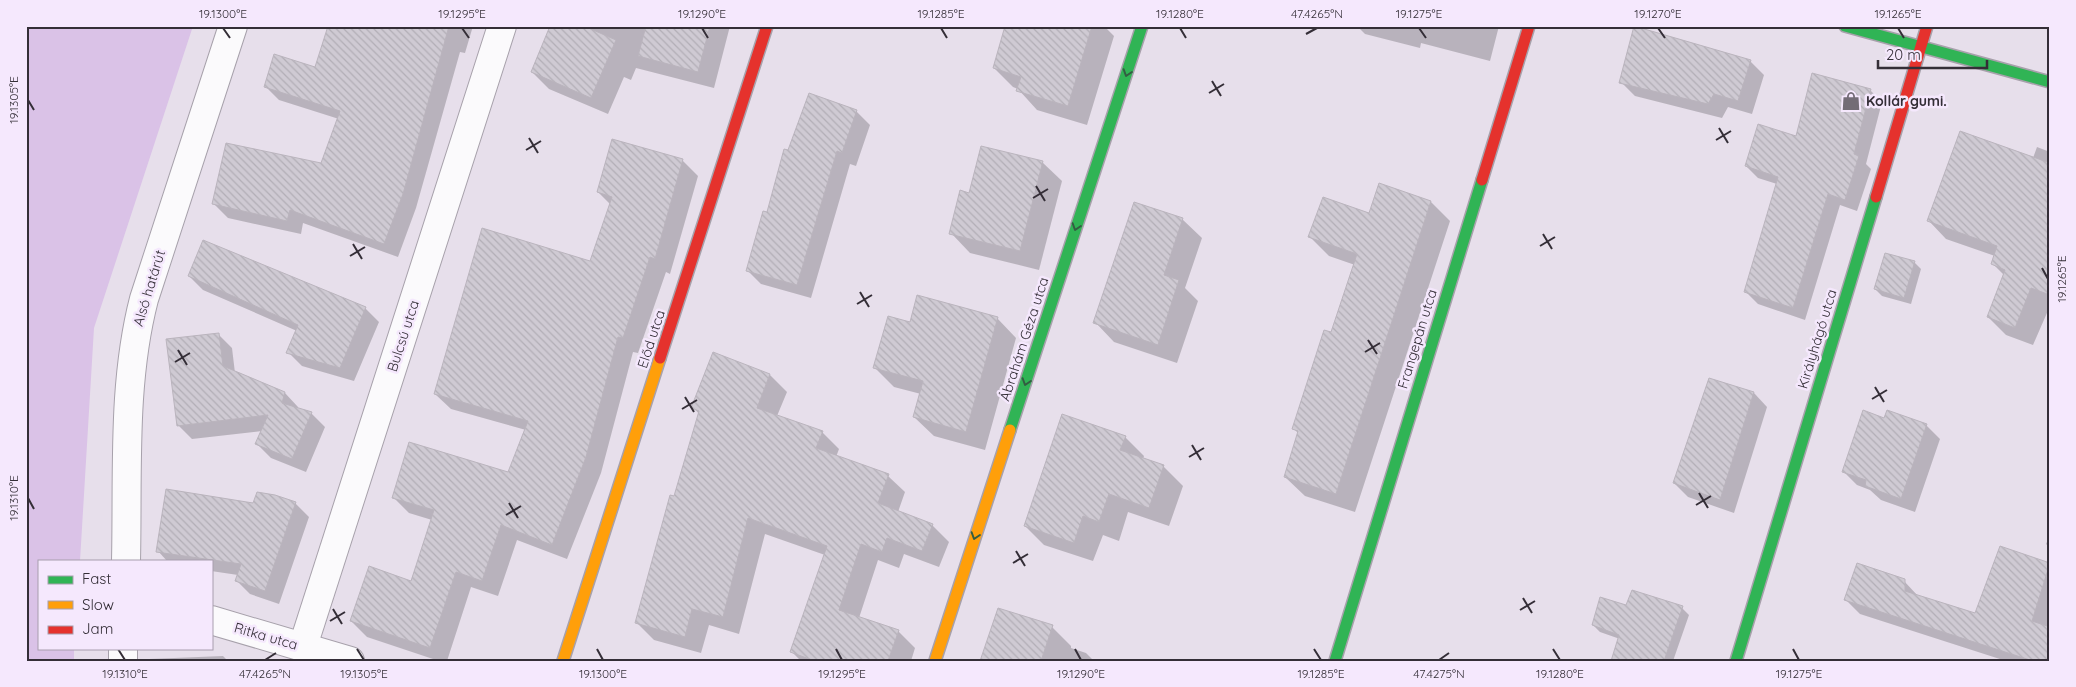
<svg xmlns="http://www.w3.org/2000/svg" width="2076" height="687" viewBox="0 0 2076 687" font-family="Quicksand,sans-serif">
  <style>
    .green { fill: #dac2e7 }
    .shadow { fill: #0003 }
    .building { fill: url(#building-back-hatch); stroke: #bab4bd }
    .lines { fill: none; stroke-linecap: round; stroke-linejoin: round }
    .street-casing { stroke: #a7a1ab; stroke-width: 30 }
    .fast-casing { stroke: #a7a1ab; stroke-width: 14 }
    .slow-casing { stroke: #a7a1ab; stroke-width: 14 }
    .jam-casing { stroke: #a7a1ab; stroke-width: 14 }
    .street { stroke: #fbfafc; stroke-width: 28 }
    .fast { stroke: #30b455; stroke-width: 11 }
    .slow { stroke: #ff9f0a; stroke-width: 11 }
    .jam { stroke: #e5322d; stroke-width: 11 }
    .oneway { stroke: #335d42 }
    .ticks { fill: none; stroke: #342e37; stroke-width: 2 }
    .labels { text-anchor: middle; stroke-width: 5; stroke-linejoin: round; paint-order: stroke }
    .poi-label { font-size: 14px; font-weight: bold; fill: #342e37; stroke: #f5e8fd; text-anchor: start }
    .street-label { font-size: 14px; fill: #342e37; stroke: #f5e8fd }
    .neatline { fill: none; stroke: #342e37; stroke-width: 2 }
    .ticks-label { font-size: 12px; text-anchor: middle; fill: #342e37 }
  </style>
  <defs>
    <pattern id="building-back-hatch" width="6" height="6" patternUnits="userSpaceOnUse" patternTransform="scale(1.25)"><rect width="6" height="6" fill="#cfcad3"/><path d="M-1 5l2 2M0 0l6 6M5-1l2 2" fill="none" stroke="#b2aeb6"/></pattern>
  </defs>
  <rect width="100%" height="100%" fill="#e7dfeb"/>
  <path class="green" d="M26 26H193L94 328 80 561H39V648H74V661H26Z"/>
  <g class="shadow">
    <path d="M329 26H473L465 53 460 52 416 208 398 257 303 223 301 234 228 218 214 204 321 165 339 119 279 100 265 86 316 69Z"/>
    <path d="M552 26H730L714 88 636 68 631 80 624 77 608 114 549 89 532 72Z"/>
    <path d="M1007 26H1104L1114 36 1087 125 1037 110 1018 89 1013 87 994 68Z"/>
    <path d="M1357 26H1499L1490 61 1421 43 1420 48 1365 34Z"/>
    <path d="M1750 61 1764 75 1752 114 1728 107 1722 118 1635 96 1621 82Z"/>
    <path d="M1870 90 1882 102 1866 164 1871 169 1857 211 1840 205 1805 320 1758 304 1746 292 1777 184 1758 178 1746 166 1797 137Z"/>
    <path d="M856 111 870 125 856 166 850 164 811 298 761 284 747 270 789 152Z"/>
    <path d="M2037 147 2050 152V306L2033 345 2006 335 1988 317 2004 275 1992 263 1995 256 1946 239 1929 221 2033 158Z"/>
    <path d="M682 160 698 176 670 274 666 272 638 353 633 352 601 473 567 559 517 540 498 596 471 587 447 661H439L367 637 351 621 411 582 432 520 409 513 393 497 509 474 526 430 451 409 435 394 591 262 611 205 598 192Z"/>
    <path d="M1042 162 1062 181 1039 270 970 253 951 233 970 194Z"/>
    <path d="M1431 202 1450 221 1355 512 1305 496 1285 477 1299 434 1294 429 1332 333 1355 265 1329 256 1310 237 1370 214Z"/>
    <path d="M1182 219 1202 238 1185 288 1198 301 1177 363 1114 342 1095 322Z"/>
    <path d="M1914 262 1921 269 1911 304 1882 296 1875 289Z"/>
    <path d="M189 276 365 308 379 322 354 381 302 366 288 352 297 331 203 290Z"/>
    <path d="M997 318 1016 338 985 450 934 436 914 417 921 394 894 387 875 368 910 323Z"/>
    <path d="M218 334 232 348 235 373 285 393 298 407V409L311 413 325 427 306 472 271 458 257 444 262 431 192 439 178 425Z"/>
    <path d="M770 375 787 392 777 416 822 432 839 449 836 457 888 476 905 492 898 512 932 525 949 542 939 567 904 554 899 568 878 560 859 618 898 631 915 648 911 661H801L792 652 825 555 765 534 739 634 709 625 701 653 654 640 637 623 699 414 693 407Z"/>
    <path d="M1754 393 1767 407 1734 513 1688 497 1674 483Z"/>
    <path d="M1885 419 1926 425 1940 439 1915 512 1881 500 1870 490 1857 485 1843 471Z"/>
    <path d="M1125 437 1144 456 1143 459 1164 467 1183 486 1169 526 1128 512 1119 541 1103 535 1093 561 1044 545 1025 526Z"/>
    <path d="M295 503 309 517 279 604 250 594 236 580 238 575 211 571V561H167L158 551 254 504Z"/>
    <path d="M2050 535V548L2046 544Z"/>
    <path d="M2001 548 2050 564V661H2006L1860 614 1846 600 1904 581 1918 596 1976 614Z"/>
    <path d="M1627 607 1682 608 1689 615 1673 661H1613L1620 639 1600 632 1593 625Z"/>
    <path d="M1052 627 1071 646V648L1086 653 1094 661H982Z"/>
    <path d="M223 656 228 661H149V659Z"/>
  </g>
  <g class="building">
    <path d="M328 26H449L403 194 384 244 290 210 287 221 212 204 226 143 321 163 340 111 264 87 274 54 315 67Z"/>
    <path d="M550 26H584L616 40 591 98 531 72Z"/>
    <path d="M646 26H710L698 72 638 56Z"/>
    <path d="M1005 26H1092L1068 106 1016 91 1021 77 993 68Z"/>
    <path d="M1634 26 1751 60 1738 101 1714 94 1708 104 1619 83Z"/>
    <path d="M1812 73 1871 89 1854 154 1859 156 1845 200 1828 194 1793 308 1744 292 1778 177 1745 166 1758 124 1796 136Z"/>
    <path d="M809 93 857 110 842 153 837 151 797 285 746 271 763 211 767 212 784 149 788 150Z"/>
    <path d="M1960 131 2050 163V295L2031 288 2015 328 1987 317 2005 270 1991 264 1997 246 1927 221Z"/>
    <path d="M612 139 683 159 655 259 650 257 623 338 618 337 586 457 552 545 501 525 482 581 456 572 430 648 350 621 369 566 411 581 434 510 392 498 409 442 508 472 528 421 434 394 482 228 590 261 612 197 597 192Z"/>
    <path d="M981 146 1043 161 1020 251 949 234 960 190 969 193Z"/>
    <path d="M1379 183 1431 201 1336 494 1284 477 1298 431 1292 429 1324 330 1331 332 1357 254 1308 237 1323 197 1369 213Z"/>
    <path d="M1134 202 1183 218 1164 275 1179 280 1158 345 1093 323Z"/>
    <path d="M203 240 366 307 340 368 286 353 298 325 188 276Z"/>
    <path d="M1885 253 1915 261 1904 298 1874 289Z"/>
    <path d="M917 295 998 317 966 432 913 417 923 381 873 368 888 316 910 322Z"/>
    <path d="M219 333 223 366 285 392 282 403 312 412 292 459 255 444 268 415 177 426 166 339Z"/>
    <path d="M713 352 770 374 757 408 823 431 816 448 889 474 878 503 933 524 922 551 887 538 882 552 861 544 839 610 899 630 888 661H815L790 652 827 546 748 518 723 617 692 609 685 637 635 623 670 495 674 496 699 411 691 408Z"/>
    <path d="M1709 378 1754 392 1720 500 1673 483Z"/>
    <path d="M1863 410 1884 418 1887 410 1927 424 1901 499 1865 486 1866 480 1842 472Z"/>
    <path d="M1062 414 1126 436 1120 450 1164 465 1149 508 1109 494 1099 522 1083 516 1074 543 1024 526Z"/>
    <path d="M166 489 253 503 257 492 275 495 296 502 265 591 235 581 241 564 156 552Z"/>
    <path d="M2000 546 2050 563 2032 621 2050 627V661H2033L1844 600 1857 563 1905 579V591L1975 613Z"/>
    <path d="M1632 590 1683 606 1664 661H1611L1619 635 1592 625 1600 597 1626 605Z"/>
    <path d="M998 608 1053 625 1041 661H980Z"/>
  </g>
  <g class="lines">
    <g class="street-casing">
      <g id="street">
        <path d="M126 561C128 474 122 384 144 299L233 26"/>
        <path d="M211 620 350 661"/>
        <path d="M303 646 502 26"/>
        <path d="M123 661V648"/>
      </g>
    </g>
    <g class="fast-casing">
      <g id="fast">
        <path d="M1845 26 2050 82"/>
        <path d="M1010 430 1142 26"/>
        <path d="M1335 661 1482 180"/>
        <path d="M1736 661 1876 197"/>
      </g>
    </g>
    <g class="slow-casing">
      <g id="slow">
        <path d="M563 661 660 358"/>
        <path d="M935 661 1010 430"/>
      </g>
    </g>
    <g class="jam-casing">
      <g id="jam">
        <path d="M1482 180 1529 26"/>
        <path d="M1876 197 1927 26"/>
        <path d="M660 358 767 26"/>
      </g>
    </g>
    <use href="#street" class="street"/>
    <use href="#fast" class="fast"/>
    <use href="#slow" class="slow"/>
    <use href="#jam" class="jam"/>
  </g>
  <defs><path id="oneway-chevron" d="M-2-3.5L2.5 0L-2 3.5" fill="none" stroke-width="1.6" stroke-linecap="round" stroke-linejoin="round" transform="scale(1.25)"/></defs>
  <g class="oneway">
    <use href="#oneway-chevron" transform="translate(1127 73) rotate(108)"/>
    <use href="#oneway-chevron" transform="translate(1076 227) rotate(108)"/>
    <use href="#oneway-chevron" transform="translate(1026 382) rotate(108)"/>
    <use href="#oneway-chevron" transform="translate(975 536) rotate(108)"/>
  </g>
  <path class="ticks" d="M223 28 230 38M462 28 469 38M702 28 708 38M941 28 947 38M1180 28 1186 38M1419 28 1426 38M1658 28 1665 38M1898 28 1904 38M1306 34 1317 28M1212 81 1221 96M1209 93 1224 84M28 100 34 110M1719 128 1728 143M529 138 538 153M1716 140 1731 131M526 150 541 141M1036 186 1045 201M1033 198 1048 189M1543 234 1552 249M353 244 362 259M1540 246 1555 237M350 256 365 247M2042 268 2048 279M860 292 869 307M857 304 872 295M1368 340 1377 354M178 350 187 365M1365 352 1380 343M175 362 190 353M1875 387 1884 402M685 397 694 412M1872 399 1887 390M682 409 697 400M1192 445 1201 460M1189 457 1204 448M1699 493 1708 508M28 498 34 509M509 503 518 518M1696 505 1711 496M506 515 521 506M1016 551 1025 566M1013 563 1028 554M1523 598 1532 613M333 609 342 624M1520 610 1535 601M330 621 345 612M118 649 125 660M357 649 364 660M597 649 603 660M836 649 842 660M1075 649 1081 660M1314 649 1321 660M1553 649 1560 660M1793 649 1799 660M265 660 276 653M1439 660 1449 653"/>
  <defs>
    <g id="shop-bare" transform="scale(1.5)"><path d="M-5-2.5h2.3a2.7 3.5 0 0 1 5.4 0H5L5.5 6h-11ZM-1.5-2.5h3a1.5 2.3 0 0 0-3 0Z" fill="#736c76" stroke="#f5e8fd" stroke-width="2.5" paint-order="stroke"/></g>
  </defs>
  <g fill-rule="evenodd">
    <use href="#shop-bare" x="1851" y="101"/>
  </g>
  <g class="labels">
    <g class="poi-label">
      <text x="1866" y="106">Kollár gumi.</text>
    </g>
    <g class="street-label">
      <text transform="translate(149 288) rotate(-73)" y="5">Alsó határút</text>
      <text transform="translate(403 336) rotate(-72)" y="5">Bulcsú utca</text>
      <text transform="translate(651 339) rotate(-72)" y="5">Előd utca</text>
      <text transform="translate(1024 339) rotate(-72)" y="5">Ábrahám Géza utca</text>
      <text transform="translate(1417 339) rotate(-73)" y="5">Frangepán utca</text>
      <text transform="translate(1817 339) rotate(-73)" y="5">Királyhágó utca</text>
      <text transform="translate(266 636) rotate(16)" y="5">Ritka utca</text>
    </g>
  </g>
  <rect width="2076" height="687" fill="none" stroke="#f5e8fd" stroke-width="55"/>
  <rect x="38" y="560" width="175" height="90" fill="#f5e8fd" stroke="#a89eae"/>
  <rect x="48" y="576" width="25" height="8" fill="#30b455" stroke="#a89eae"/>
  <text x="82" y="584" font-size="15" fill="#342e37">Fast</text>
  <rect x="48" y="601" width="25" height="8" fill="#ff9f0a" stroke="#a89eae"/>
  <text x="82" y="610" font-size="15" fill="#342e37">Slow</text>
  <rect x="48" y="626" width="25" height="8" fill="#e5322d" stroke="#a89eae"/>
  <text x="82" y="634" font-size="15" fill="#342e37">Jam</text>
  <path d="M1878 60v8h109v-8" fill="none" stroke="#342e37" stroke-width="2.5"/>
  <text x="1886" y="60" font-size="15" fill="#342e37" stroke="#f5e8fd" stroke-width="4" paint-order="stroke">20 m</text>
  <rect x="28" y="28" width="2020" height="632" class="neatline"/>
  <g class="ticks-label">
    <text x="223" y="18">19.1300°E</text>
    <text x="462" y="18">19.1295°E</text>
    <text x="702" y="18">19.1290°E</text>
    <text x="941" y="18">19.1285°E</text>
    <text x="1180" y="18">19.1280°E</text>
    <text x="1317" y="18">47.4265°N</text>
    <text x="1419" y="18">19.1275°E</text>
    <text x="1658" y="18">19.1270°E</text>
    <text x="1898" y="18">19.1265°E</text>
    <text transform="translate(14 100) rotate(-90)" y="4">19.1305°E</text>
    <text transform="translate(2062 279) rotate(-90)" y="4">19.1265°E</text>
    <text transform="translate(14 498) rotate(-90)" y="4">19.1310°E</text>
    <text x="125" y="678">19.1310°E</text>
    <text x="265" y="678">47.4265°N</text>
    <text x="364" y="678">19.1305°E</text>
    <text x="603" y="678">19.1300°E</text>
    <text x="842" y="678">19.1295°E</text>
    <text x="1081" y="678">19.1290°E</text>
    <text x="1321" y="678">19.1285°E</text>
    <text x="1439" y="678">47.4275°N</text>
    <text x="1560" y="678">19.1280°E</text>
    <text x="1799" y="678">19.1275°E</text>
  </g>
</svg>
